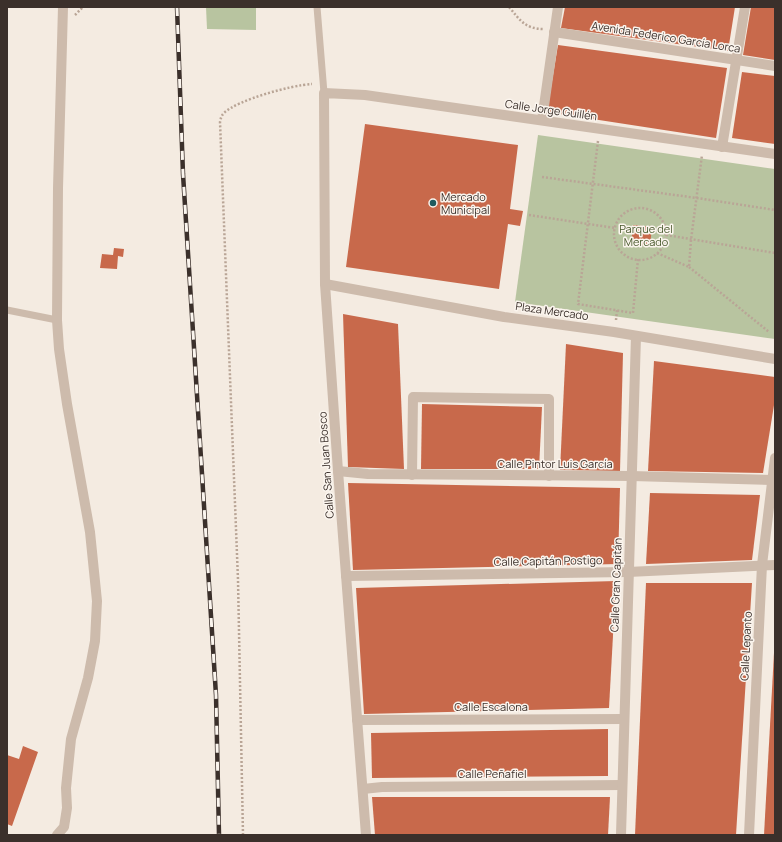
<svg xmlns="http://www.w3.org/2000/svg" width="782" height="842" viewBox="0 0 782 842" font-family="Manrope,sans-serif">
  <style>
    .green { fill: #b8c4a0 }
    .building { fill: #c8694b }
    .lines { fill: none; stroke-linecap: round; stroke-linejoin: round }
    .path { stroke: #b9a596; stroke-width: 2.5; stroke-dasharray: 2 2; stroke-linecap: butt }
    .service { stroke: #cdbbac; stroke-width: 7 }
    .pedestrian { stroke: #cdbbac; stroke-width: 10 }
    .minor { stroke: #cdbbac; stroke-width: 10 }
    .rail-casing { stroke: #3b302b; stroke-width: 4.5 }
    .rail { stroke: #fbf5ee; stroke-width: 3; stroke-dasharray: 9; stroke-linecap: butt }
    .poi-dot { fill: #1f5a5e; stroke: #fbf5ee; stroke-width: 1.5 }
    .labels { text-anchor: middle; stroke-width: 3; stroke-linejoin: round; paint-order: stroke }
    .street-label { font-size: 11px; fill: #3b302b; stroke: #fbf5ee }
    .poi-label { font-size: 11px; fill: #3b302b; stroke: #fbf5ee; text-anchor: start }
    .park-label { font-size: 11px; fill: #4a5a2e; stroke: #fbf5ee }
  </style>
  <rect width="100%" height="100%" fill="#f4ebe1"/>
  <g class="green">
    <path d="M206 7H256V30L207 29Z"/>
    <path d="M538 135 775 169V339L515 302Z"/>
  </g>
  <g class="building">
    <path d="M565 7H735L728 51 561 28Z"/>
    <path d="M751 7H775V60L743 55Z"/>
    <path d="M558 45 727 68 716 138 547 112Z"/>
    <path d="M742 72 775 76V144L732 138Z"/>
    <path d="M365 124 518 145 510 209 523 211 520 226 508 224 499 289 346 267Z"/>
    <path d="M633 225 652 227 650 246 631 244Z"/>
    <path d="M114 248 124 249 123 257 118 256 117 269 100 268 102 254 113 255Z"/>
    <path d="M343 314 398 324 404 469 348 467Z"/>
    <path d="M566 344 623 353 620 471 560 470Z"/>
    <path d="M654 361 775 377V399L763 473 648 471Z"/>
    <path d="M422 404 542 407 539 469H421Z"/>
    <path d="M348 483 620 488 618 564 353 570Z"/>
    <path d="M650 493 760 495 752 560 646 564Z"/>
    <path d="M616 581 609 708 364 714 356 588Z"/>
    <path d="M646 583H752L736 835H635Z"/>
    <path d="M774 653H775V835H764Z"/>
    <path d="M608 729V776L372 778 371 733Z"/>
    <path d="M23 746 38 752 12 826 7 824V755L19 759Z"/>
    <path d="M372 797H610L608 835H375Z"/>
  </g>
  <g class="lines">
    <g class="path">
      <path d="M509 7C520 20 525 29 544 29"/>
      <path d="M75 15 83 7"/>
      <path d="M598 141 578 304 633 313 638 259"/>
      <path d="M542 177 697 198 775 210"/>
      <circle cx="640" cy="234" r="26"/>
      <path d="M529 215 615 228"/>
      <path d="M666 235 775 253"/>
      <path d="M657 253 689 267 691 240 702 155"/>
      <path d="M689 267 769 332"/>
      <path d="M616 320 617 310"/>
      <path d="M243 835 238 580 220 122C221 118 221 116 224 113 237 100 292 85 312 84"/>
    </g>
    <g class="service">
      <path d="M317 7 324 93"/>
      <path d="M7 310 57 320"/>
    </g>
    <path class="pedestrian" d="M357 720 624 719"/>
    <g class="minor">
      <path d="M554 32 775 66"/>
      <path d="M542 120 558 7"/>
      <path d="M722 147 745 7"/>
      <path d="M325 284 504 317 614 332 775 359"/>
      <path d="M338 471 368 474 632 476 772 480"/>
      <path d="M412 475 413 397 549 399V476"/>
      <path d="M346 576 628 572 775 565"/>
      <path d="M363 789 382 787 622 785"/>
      <path d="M57 835 64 827 67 808 66 788 71 739 88 678 95 641 97 601 90 532 67 404 59 349 57 320 58 188 63 7"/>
      <path d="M366 835 338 471 325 284 324 93 365 95 775 154"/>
      <path d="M621 835 636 336"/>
      <path d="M749 835 762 565 775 458"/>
    </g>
    <g class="rail-casing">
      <path id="rail" d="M177 7 183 174 216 695 219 835"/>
    </g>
    <use href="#rail" class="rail"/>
  </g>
  <circle class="poi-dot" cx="433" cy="203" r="4"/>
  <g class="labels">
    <g class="street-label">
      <text transform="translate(666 37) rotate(9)" y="4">Avenida Federico García Lorca</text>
      <text transform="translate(551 110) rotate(8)" y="4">Calle Jorge Guillén</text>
      <text transform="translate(552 311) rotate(8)" y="4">Plaza Mercado</text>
      <text x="555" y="468">Calle Pintor Luis García</text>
      <text transform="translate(326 465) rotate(-94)" y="4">Calle San Juan Bosco</text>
      <text transform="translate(548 561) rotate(-1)" y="4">Calle Capitán Postigo</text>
      <text transform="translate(616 585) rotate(-88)" y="4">Calle Gran Capitán</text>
      <text transform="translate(746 646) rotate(-87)" y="4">Calle Lepanto</text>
      <text x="491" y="711">Calle Escalona</text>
      <text x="492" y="778">Calle Peñafiel</text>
    </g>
    <g class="poi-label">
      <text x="441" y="201">Mercado<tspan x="441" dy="13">Municipal</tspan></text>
    </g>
    <g class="park-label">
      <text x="646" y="233">Parque del<tspan x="646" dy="13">Mercado</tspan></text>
    </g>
  </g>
  <rect width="782" height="842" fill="none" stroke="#3b302b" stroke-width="16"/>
</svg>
